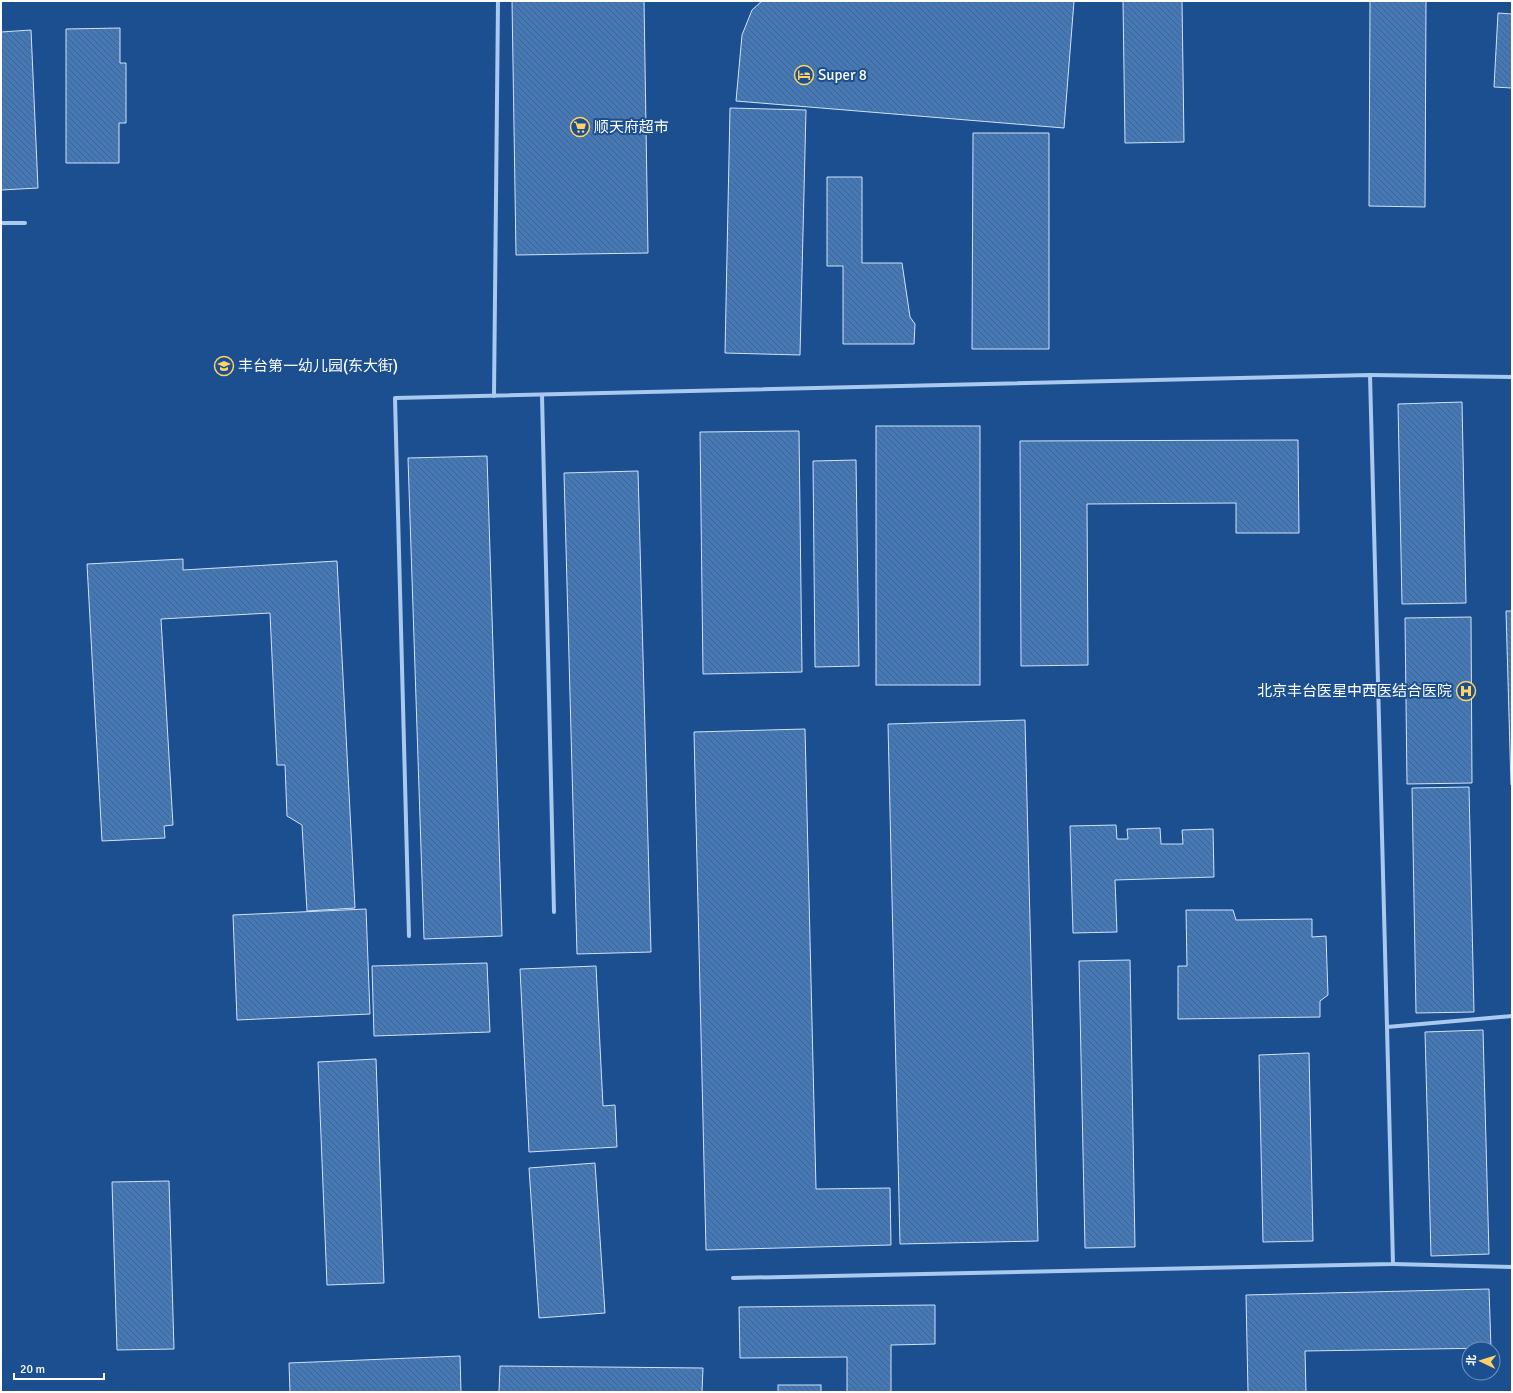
<svg xmlns="http://www.w3.org/2000/svg" width="1513" height="1393" viewBox="0 0 1513 1393" font-family="Signika,'Noto Sans SC',sans-serif">
  <style>
    .building { fill: url(#building-back-hatch); stroke: #cfe3fa }
    .lines { fill: none; stroke-linecap: round; stroke-linejoin: round }
    .minor { stroke: #a9c9ee; stroke-width: 4 }
    .labels { text-anchor: middle; stroke-width: 4; stroke-linejoin: round; paint-order: stroke }
    .poi-label { font-size: 15px; fill: #fff; stroke: #1b4f8f; text-anchor: start }
  </style>
  <defs>
    <pattern id="building-back-hatch" width="6" height="6" patternUnits="userSpaceOnUse"><rect width="6" height="6" fill="#4478b7"/><path d="M-1 5l2 2M0 0l6 6M5-1l2 2" fill="none" stroke="#486282"/></pattern>
  </defs>
  <rect width="100%" height="100%" fill="#1b4f8f"/>
  <g class="building">
    <path d="M512 1H644L648 253 516 255Z"/>
    <path d="M762 1H1074L1064 128 736 101 742 35 752 10Z"/>
    <path d="M1123 1H1182L1184 142 1125 143Z"/>
    <path d="M1370 1H1426L1425 207 1369 206Z"/>
    <path d="M1498 13 1512 14V88L1494 87Z"/>
    <path d="M120 28V63H126V123H119V163H66V29Z"/>
    <path d="M31 30 38 188 1 190V32Z"/>
    <path d="M730 108 806 110 800 355 725 353Z"/>
    <path d="M973 133H1049V349H972Z"/>
    <path d="M827 177H862V263H902L910 317 915 324 914 344H843V266H827Z"/>
    <path d="M1462 402 1466 603 1402 604 1398 404Z"/>
    <rect x="876" y="426" width="104" height="259"/>
    <path d="M799 431 802 672 703 674 700 432Z"/>
    <path d="M1298 440 1299 533H1236V503L1087 504 1088 665 1021 666 1020 441Z"/>
    <path d="M487 456 502 936 424 939 408 458Z"/>
    <path d="M856 460 859 666 815 667 813 461Z"/>
    <path d="M638 471 651 952 577 954 564 473Z"/>
    <path d="M183 559V570L337 561 355 908 307 911 302 825 287 816 285 765H277L270 613 161 619 173 825 164 826 165 838 102 841 87 564Z"/>
    <path d="M1506 611H1512V785H1511Z"/>
    <path d="M1471 617 1472 783 1407 784 1405 618Z"/>
    <path d="M1025 720 1038 1241 900 1244 888 724Z"/>
    <path d="M805 729 816 1189 890 1188 891 1245 706 1250 694 732Z"/>
    <path d="M1469 787 1474 1012 1416 1013 1412 788Z"/>
    <path d="M1116 825 1117 839H1128L1127 829 1160 828 1161 844H1183L1182 830 1213 829 1214 877 1115 880 1117 932 1073 933 1070 826Z"/>
    <path d="M366 909 370 1014 237 1020 233 915Z"/>
    <path d="M1186 910H1233L1236 920 1312 919V937L1326 936 1328 995 1320 1001V1017L1178 1019V966H1187Z"/>
    <path d="M1130 960 1135 1247 1085 1248 1079 961Z"/>
    <path d="M487 963 490 1032 374 1036 372 966Z"/>
    <path d="M596 966 603 1106 615 1105 617 1147 529 1152 520 969Z"/>
    <path d="M1483 1030 1489 1254 1431 1256 1425 1032Z"/>
    <path d="M1309 1053 1313 1241 1263 1242 1259 1055Z"/>
    <path d="M376 1059 384 1283 327 1285 318 1062Z"/>
    <path d="M595 1163 605 1313 539 1318 529 1168Z"/>
    <path d="M169 1181 174 1349 117 1350 112 1182Z"/>
    <path d="M1489 1289 1491 1348 1305 1351 1306 1392H1248L1246 1295Z"/>
    <path d="M935 1305V1344L891 1345V1392H847V1357L740 1358 739 1307Z"/>
    <path d="M460 1356 461 1392H290L289 1363Z"/>
    <path d="M500 1366 703 1368 702 1392H499Z"/>
    <rect x="778" y="1385" width="43" height="7"/>
  </g>
  <g class="lines">
    <g class="minor">
      <path d="M1 223H25"/>
      <path d="M1370 375 1512 377"/>
      <path d="M542 395 554 912"/>
      <path d="M494 396 498 1"/>
      <path d="M409 936 395 398 1370 375 1387 1027"/>
      <path d="M1393 1264 1512 1267"/>
      <path d="M733 1278 1393 1264 1387 1027 1512 1016"/>
    </g>
  </g>
  <defs>
    <g id="hotel-ring" transform="scale(1)"><circle r="9.5" fill="#1b4f8f" stroke="#ffd166" stroke-width="1.5"/><path d="M-6-4.5h1.5V1H6V5H4.5V3h-9V5H-6ZM-4 0a1.8 1.8 0 1 1 3.6 0ZM.5 0V-2.5h3Q6-2.5 6 0Z" fill="#ffd166"/></g>
    <g id="supermarket-ring" transform="scale(1)"><circle r="9.5" fill="#1b4f8f" stroke="#ffd166" stroke-width="1.5"/><path d="M-6-5.5h2.5l.6 2H6L4.5 2H-2.5L-4.4-4H-6ZM-1.5 3.2a1.3 1.3 0 1 0 .1 0ZM3 3.2a1.3 1.3 0 1 0 .1 0Z" fill="#ffd166"/></g>
    <g id="school-ring" transform="scale(1)"><circle r="9.5" fill="#1b4f8f" stroke="#ffd166" stroke-width="1.5"/><path d="M0-5L7-2L0 1L-7-2ZM-4 1L0 2.5L4 1V4Q0 6-4 4Z" fill="#ffd166"/></g>
    <g id="hospital-ring" transform="scale(1)"><circle r="9.5" fill="#1b4f8f" stroke="#ffd166" stroke-width="1.5"/><path d="M-5-5h3v3.5h4V-5h3V5h-3V1.5h-4V5h-3Z" fill="#ffd166"/></g>
  </defs>
  <g fill-rule="evenodd">
    <use href="#hotel-ring" x="804" y="75"/>
    <use href="#supermarket-ring" x="580" y="127"/>
    <use href="#school-ring" x="224" y="366"/>
    <use href="#hospital-ring" x="1466" y="691"/>
  </g>
  <g class="labels">
    <g class="poi-label">
      <text x="818" y="80">Super 8</text>
      <text x="594" y="132">顺天府超市</text>
      <text x="238" y="371">丰台第一幼儿园(东大街)</text>
      <text x="1452" y="696" text-anchor="end">北京丰台医星中西医结合医院</text>
    </g>
  </g>
  <rect width="1513" height="1393" fill="none" stroke="#ffffff" stroke-width="4"/>
  <g transform="translate(1481 1361) rotate(274)"><circle r="19" fill="#1b4f8f" stroke="#7695bc"/>
  <path d="M0-3L7 15L0 10L-7 15Z" fill="#ffd166"/>
  <text y="-6" font-size="11" font-weight="bold" text-anchor="middle" fill="#ffffff">北</text>
  </g>
  <path d="M14 1373v6h90v-6" fill="none" stroke="#ffffff" stroke-width="2"/>
  <text x="20" y="1373" font-size="12" fill="#ffffff" stroke="#1b4f8f" stroke-width="3" paint-order="stroke">20 m</text>
</svg>
